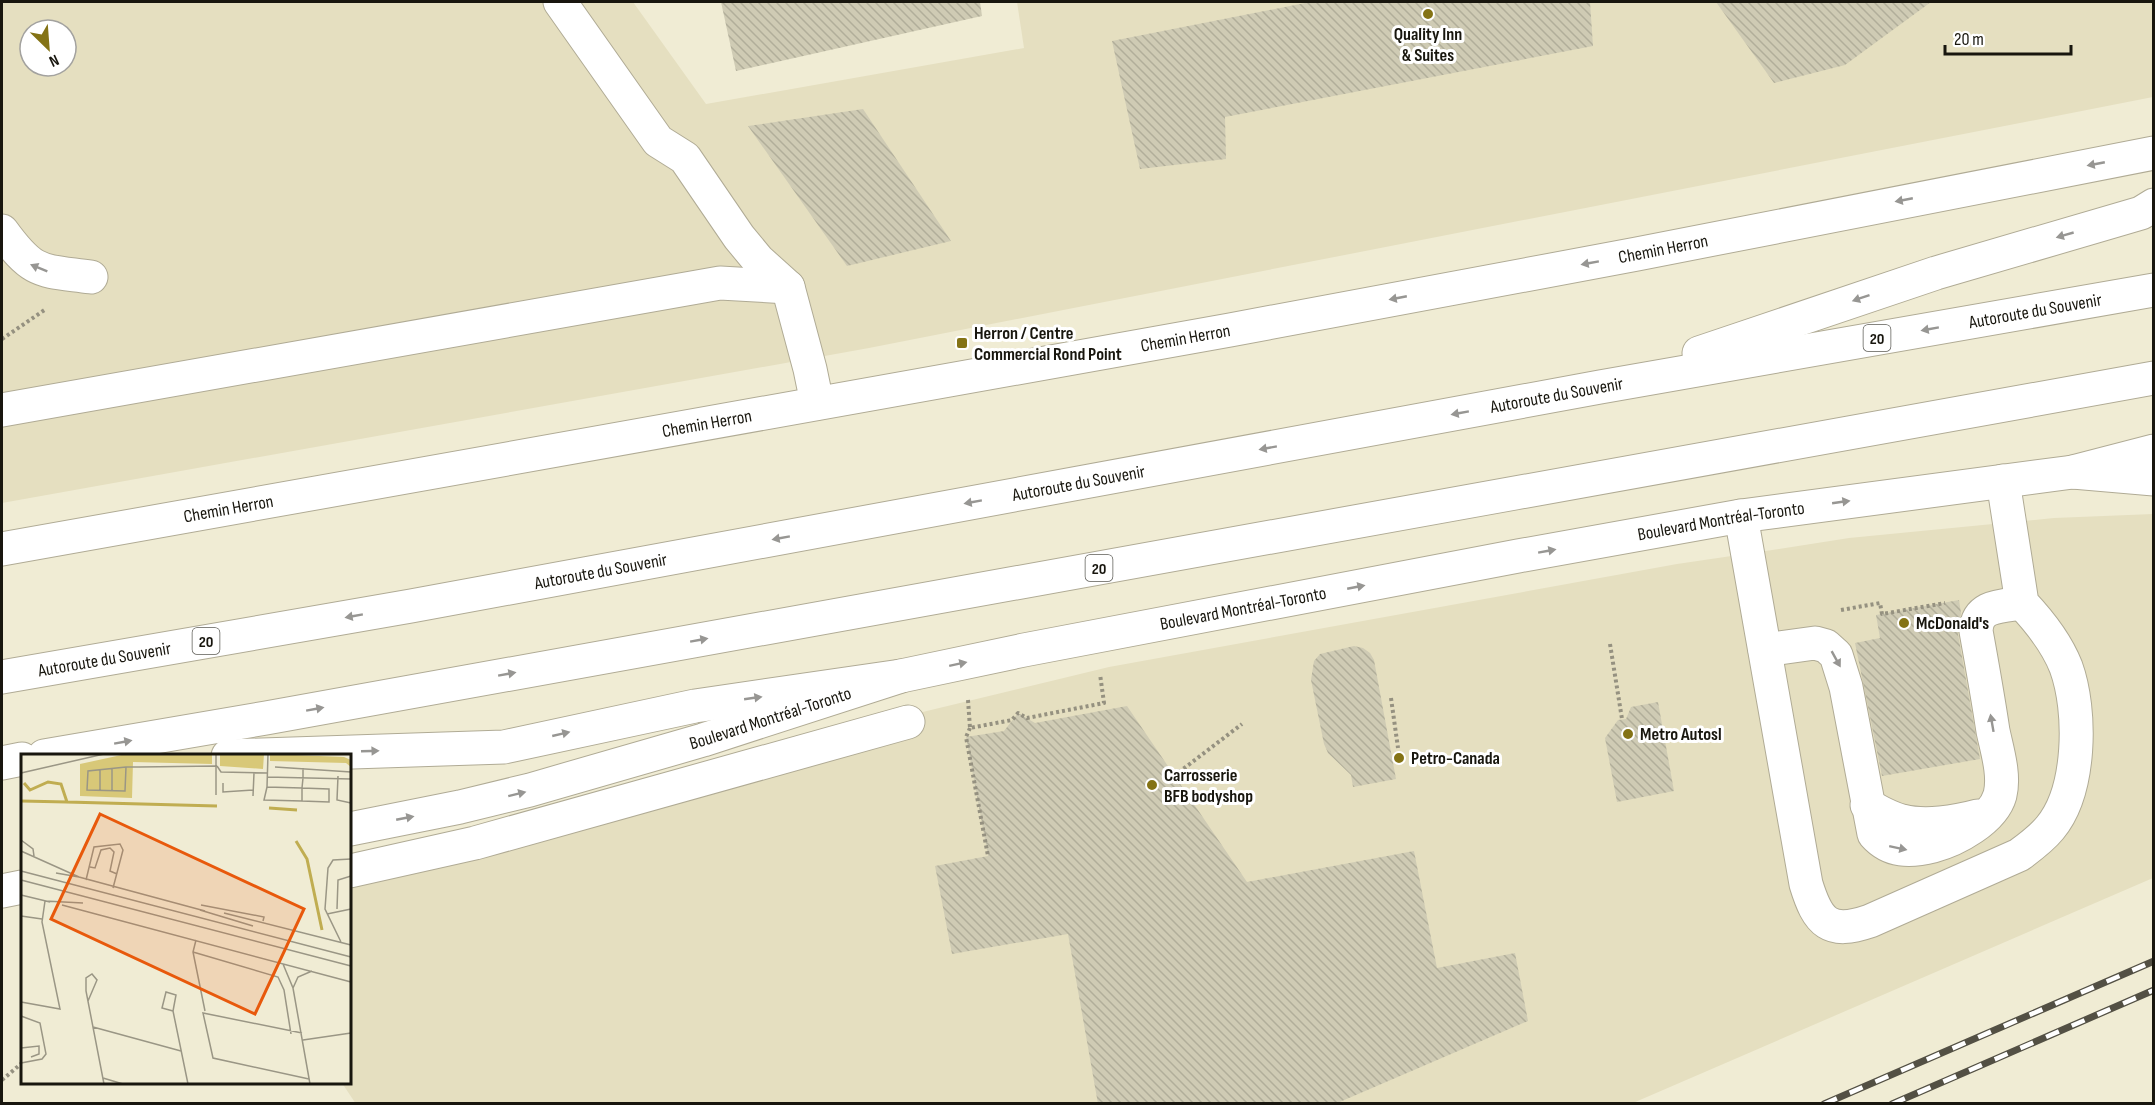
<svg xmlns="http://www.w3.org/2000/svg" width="2155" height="1105" viewBox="0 0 2155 1105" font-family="'Sofia Sans Condensed',sans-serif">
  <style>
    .built { fill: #e5dfc0; fill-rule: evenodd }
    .building { fill: url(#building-back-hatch) }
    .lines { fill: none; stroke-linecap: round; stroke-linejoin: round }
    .minor-casing { stroke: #b0ab95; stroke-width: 35 }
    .major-casing { stroke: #b0ab95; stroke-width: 35 }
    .highway-casing { stroke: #b0ab95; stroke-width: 35 }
    .path { stroke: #959180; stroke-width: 4; stroke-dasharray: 3 3; stroke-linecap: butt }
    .minor { stroke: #fff; stroke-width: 33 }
    .major { stroke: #fff; stroke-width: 33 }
    .highway { stroke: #fff; stroke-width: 33 }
    .rail-casing { stroke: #535044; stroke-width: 7 }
    .rail { stroke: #fff; stroke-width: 4.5; stroke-dasharray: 14; stroke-linecap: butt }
    .oneway { fill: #979693 }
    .poi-dot { fill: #847315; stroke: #fff; stroke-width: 2 }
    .labels { text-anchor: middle; stroke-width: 6; stroke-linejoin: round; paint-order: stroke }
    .shield { fill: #fff; stroke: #5d5c56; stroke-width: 1.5 }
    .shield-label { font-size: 16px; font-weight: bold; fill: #18160e }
    .poi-label { font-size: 18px; font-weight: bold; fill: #18160e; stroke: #fff; text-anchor: start }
    .street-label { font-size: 18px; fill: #18160e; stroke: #fff }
    .inset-river { fill: none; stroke: #c0ad51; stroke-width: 3 }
    .inset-road { fill: none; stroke: #9a9685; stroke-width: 1.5 }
    .view { fill: #e8590c; fill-opacity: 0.15; stroke: #e8590c; stroke-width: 3 }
    .inset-edge { fill: none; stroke: #18160e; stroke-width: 3 }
  </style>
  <defs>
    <pattern id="building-back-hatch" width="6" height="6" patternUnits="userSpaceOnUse" patternTransform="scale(1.5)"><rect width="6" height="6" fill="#cfcbb4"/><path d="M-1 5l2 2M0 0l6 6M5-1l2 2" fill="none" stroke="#b1ae9a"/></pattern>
  </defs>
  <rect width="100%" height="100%" fill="#f0ecd4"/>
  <g class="built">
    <path d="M2 2H633L706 104 1024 48 1017 2H2153V97L869 348 2 503ZM30 30H66V66H30Z"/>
    <path d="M2153 514V878L1633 1103 356 1104 342 1083 350 1082V862L848 730 1109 667 1677 564 1779 549 1849 538 2054 518Z"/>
  </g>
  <g class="building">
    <path d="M721 2H980L982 16 736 71Z"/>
    <path d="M1310 2H1590L1593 46 1225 117 1226 159 1140 169 1112 41Z"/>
    <path d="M1716 2H1931L1845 65 1774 83Z"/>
    <path d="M863 109 951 241 847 266 748 126Z"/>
    <path d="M1959 600 1961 613 1958 634 1980 759 1882 776 1855 643 1880 638 1876 615Z"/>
    <path d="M1354 646 1363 648 1370 653 1374 660 1396 779 1353 787 1351 775 1328 753 1324 744 1311 680 1314 661 1320 654Z"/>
    <path d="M1658 702 1674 791 1617 802 1605 738 1618 720 1626 719 1631 707Z"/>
    <path d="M1127 706 1247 882 1414 851 1437 968 1515 953 1528 1021 1335 1104H1098L1068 934 952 954 935 866 988 856 966 737 1004 731 1018 713 1035 723Z"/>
  </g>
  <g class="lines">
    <g class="minor-casing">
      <g id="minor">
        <path d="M560 2 658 141 685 158 739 237 758 260 788 287 810 369 817 403"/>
        <path d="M2 231C34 275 40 270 91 277"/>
        <path d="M2 410 720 283 788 287"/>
        <path d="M1741 516 1806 884C1818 923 1829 935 1870 921L2019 855C2030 847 2041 839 2050 828 2081 791 2082 711 2066 667 2057 644 2039 621 2022 603L2003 481"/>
        <path d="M1765 650 1815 643 1826 646 1836 655 1846 687 1874 834C1890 852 1910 852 1933 846 1956 840 1993 820 2000 795 2005 775 1997 750 1993 731 1988 698 1982 664 1976 631 1977 605 2001 606 2022 603"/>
        <path d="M1867 805C1878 811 1889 818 1902 821 1925 827 1956 822 1978 816"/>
        <path d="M350 871 475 843 908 722"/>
      </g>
    </g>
    <g class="major-casing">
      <g id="major">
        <path id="s1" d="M2 549 1230 330 1637 254 2154 153"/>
        <path id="s2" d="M350 829 460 807 530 790 703 740 901 676 1024 650 1518 556 1741 516 2073 472 2154 479"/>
        <path d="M2 891 22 887"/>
      </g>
    </g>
    <g class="highway-casing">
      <g id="highway">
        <path d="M1699 353 1936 273 2141 213 2154 205"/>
        <path d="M2073 472 2154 451"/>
        <path id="s3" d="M2 677 411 606 1600 387 2154 290"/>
        <path d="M44 756 266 718 2154 378"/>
        <path d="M228 756 504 747 695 706 901 676"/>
        <path d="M2 763 22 759"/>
      </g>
    </g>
    <g class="path">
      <path d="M2 339 46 309"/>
      <path d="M1841 610 1880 603 1882 614 1945 603"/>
      <path d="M1610 644 1622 719"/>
      <path d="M1391 698 1398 748"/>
      <path d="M968 700 970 728 1012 720 1018 713 1027 718 1104 703 1100 674"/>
      <path d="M970 728 966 737 988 856"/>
      <path d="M1174 776 1242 724"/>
      <path d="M2 1080 22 1063"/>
    </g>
    <use href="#minor" class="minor"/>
    <use href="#major" class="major"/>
    <use href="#highway" class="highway"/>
    <g class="rail-casing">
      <g id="rail">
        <path d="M1824 1104 2154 961"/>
        <path d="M1892 1104 2154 990"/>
      </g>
    </g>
    <use href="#rail" class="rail"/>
  </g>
  <defs><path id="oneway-solid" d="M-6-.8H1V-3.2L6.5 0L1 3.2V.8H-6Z" transform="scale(1.5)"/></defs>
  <g class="oneway">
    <use href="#oneway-solid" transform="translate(2096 164) rotate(169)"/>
    <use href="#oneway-solid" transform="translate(1904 200) rotate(169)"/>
    <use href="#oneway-solid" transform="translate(2065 235) rotate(164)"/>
    <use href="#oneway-solid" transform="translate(1590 263) rotate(170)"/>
    <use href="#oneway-solid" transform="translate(39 268) rotate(-158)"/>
    <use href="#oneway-solid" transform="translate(1398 298) rotate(169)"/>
    <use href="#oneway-solid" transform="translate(1861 298) rotate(161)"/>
    <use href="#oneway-solid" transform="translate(1930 329) rotate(170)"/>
    <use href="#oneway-solid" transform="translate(1460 413) rotate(170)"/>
    <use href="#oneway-solid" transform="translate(1268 448) rotate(170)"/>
    <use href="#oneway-solid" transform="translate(973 502) rotate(170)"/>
    <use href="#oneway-solid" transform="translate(1841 502) rotate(-8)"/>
    <use href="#oneway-solid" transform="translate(781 538) rotate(170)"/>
    <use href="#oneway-solid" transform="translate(1547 551) rotate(-10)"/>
    <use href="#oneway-solid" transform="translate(1356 587) rotate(-11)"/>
    <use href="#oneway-solid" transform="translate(354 616) rotate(170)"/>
    <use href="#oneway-solid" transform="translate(699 640) rotate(-10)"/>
    <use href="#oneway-solid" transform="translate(1836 659) rotate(61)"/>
    <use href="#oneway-solid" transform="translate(958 664) rotate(-12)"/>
    <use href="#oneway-solid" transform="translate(507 674) rotate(-10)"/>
    <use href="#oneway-solid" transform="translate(753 698) rotate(-8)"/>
    <use href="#oneway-solid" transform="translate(315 709) rotate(-10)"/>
    <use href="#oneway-solid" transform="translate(1992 723) rotate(-100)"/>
    <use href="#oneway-solid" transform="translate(561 734) rotate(-13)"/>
    <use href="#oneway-solid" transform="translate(123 742) rotate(-10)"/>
    <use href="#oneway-solid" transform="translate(370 751) rotate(-2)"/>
    <use href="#oneway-solid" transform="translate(517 794) rotate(-14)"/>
    <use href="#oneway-solid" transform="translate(405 818) rotate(-11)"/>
    <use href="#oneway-solid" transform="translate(1898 848) rotate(12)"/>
  </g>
  <g class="poi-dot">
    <circle cx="1428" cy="14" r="6"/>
    <rect x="956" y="337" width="12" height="12" rx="3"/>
    <circle cx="1904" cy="623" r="6"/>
    <circle cx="1628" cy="734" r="6"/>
    <circle cx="1399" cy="758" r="6"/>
    <circle cx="1152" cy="785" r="6"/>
  </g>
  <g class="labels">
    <g class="shield">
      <rect x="1863.5" y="325" width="27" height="26" rx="4.5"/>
      <rect x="1085.5" y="555" width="27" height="26" rx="4.5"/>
      <rect x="192.5" y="628" width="27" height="26" rx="4.5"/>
    </g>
    <g class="shield-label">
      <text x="1877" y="344">20</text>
      <text x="1099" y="574">20</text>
      <text x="206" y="647">20</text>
    </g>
    <g class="poi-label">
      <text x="1428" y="40" text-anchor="middle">Quality Inn<tspan x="1428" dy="21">&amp; Suites</tspan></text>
      <text x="974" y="339">Herron / Centre<tspan x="974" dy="21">Commercial Rond Point</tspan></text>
      <text x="1916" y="629">McDonald's</text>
      <text x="1640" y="740">Metro Autosl</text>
      <text x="1411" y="764">Petro-Canada</text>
      <text x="1164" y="781">Carrosserie<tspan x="1164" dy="21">BFB bodyshop</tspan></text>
    </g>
    <g class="street-label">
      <text dy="6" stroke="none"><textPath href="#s1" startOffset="1688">Chemin Herron</textPath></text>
      <text dy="6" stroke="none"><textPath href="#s3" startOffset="2066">Autoroute du Souvenir</textPath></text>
      <text dy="6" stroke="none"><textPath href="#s1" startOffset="1202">Chemin Herron</textPath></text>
      <text dy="6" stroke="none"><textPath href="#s3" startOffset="1580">Autoroute du Souvenir</textPath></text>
      <text dy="6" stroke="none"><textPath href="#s1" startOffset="716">Chemin Herron</textPath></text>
      <text dy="6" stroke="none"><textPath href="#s3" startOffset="1094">Autoroute du Souvenir</textPath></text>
      <text dy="6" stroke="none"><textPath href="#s1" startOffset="230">Chemin Herron</textPath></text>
      <text dy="6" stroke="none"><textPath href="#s2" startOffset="1407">Boulevard Montréal-Toronto</textPath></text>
      <text dy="6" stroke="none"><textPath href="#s3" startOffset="608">Autoroute du Souvenir</textPath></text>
      <text dy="6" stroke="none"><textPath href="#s2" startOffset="921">Boulevard Montréal-Toronto</textPath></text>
      <text dy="6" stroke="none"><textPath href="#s3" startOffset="104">Autoroute du Souvenir</textPath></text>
      <text dy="6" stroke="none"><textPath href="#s2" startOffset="435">Boulevard Montréal-Toronto</textPath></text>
    </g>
  </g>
  <g transform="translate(21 754)">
    <rect width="330" height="330" fill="#f0ecd4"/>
    <path d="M105 0H191V10L112 8 111 44 59 42V10ZM199 0H243L242 15 199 12ZM249 0 323 3 330 6V13L325 9 249 7Z" fill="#d8c878"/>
    <path class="inset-river" d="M3 29 9 36 27 28 40 30 46 48 196 52M0 47 46 48M248 54 276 56M275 87 286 105 301 176"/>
    <path class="inset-road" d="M195 0V41M247 0 246 33 281 34 308 35V48L281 47V34L282 24V14M196 12 200 18 246 19M105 13 104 37 66 36 67 17 105 13H118L196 12M254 13 330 18M0 19 83 0M317 22 316 46 330 49M246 23 330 25M202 29V38L232 36M246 33 243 46 281 47M79 36V16M91 36V15M232 42 233 19M0 86 12 95 13 102M0 97 58 123 184 157M69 113 74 114 80 96 89 94 93 98 89 117 96 120M0 117 330 203M35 119 58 123M0 126 330 212M65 126 73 93 99 90 102 96 92 134M0 141 29 148M24 147 62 149M41 151 330 228M180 151 243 163 242 167M316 155 317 126 330 122M179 156 232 172M203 159 330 191M306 160 330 155M0 162 21 165M175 186 172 198 184 257M320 188 304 155 307 114 312 106 330 105M172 198 257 223 263 236 270 280M262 210 272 234 289 330M272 234 277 223 291 217M67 247 76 226 71 220 65 224V237L83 330M0 248 39 255 21 168 24 147M152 257 141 254 145 238 155 241 152 257 167 330M0 262 19 269 25 300 21 305 0 309M72 273 160 297M281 279 182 259 192 304 288 325M282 286 330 279M0 294 18 292V300L10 303M82 324 102 330"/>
    <path class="view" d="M79 60 283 155 234 260 30 165Z"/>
    <rect width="330" height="330" class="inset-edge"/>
  </g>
  <rect width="2155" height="1105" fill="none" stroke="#18160e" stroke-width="6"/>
  <g transform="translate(48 48) rotate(155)"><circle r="28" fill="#ffffff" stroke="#a3a29f" stroke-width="1.5"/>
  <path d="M0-4.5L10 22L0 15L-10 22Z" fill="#847315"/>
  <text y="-9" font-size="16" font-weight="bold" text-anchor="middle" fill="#18160e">N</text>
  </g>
  <path d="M1945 45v9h126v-9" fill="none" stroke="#18160e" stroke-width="3"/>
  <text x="1954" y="45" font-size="18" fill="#18160e" stroke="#ffffff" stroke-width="4.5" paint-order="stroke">20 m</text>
</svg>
